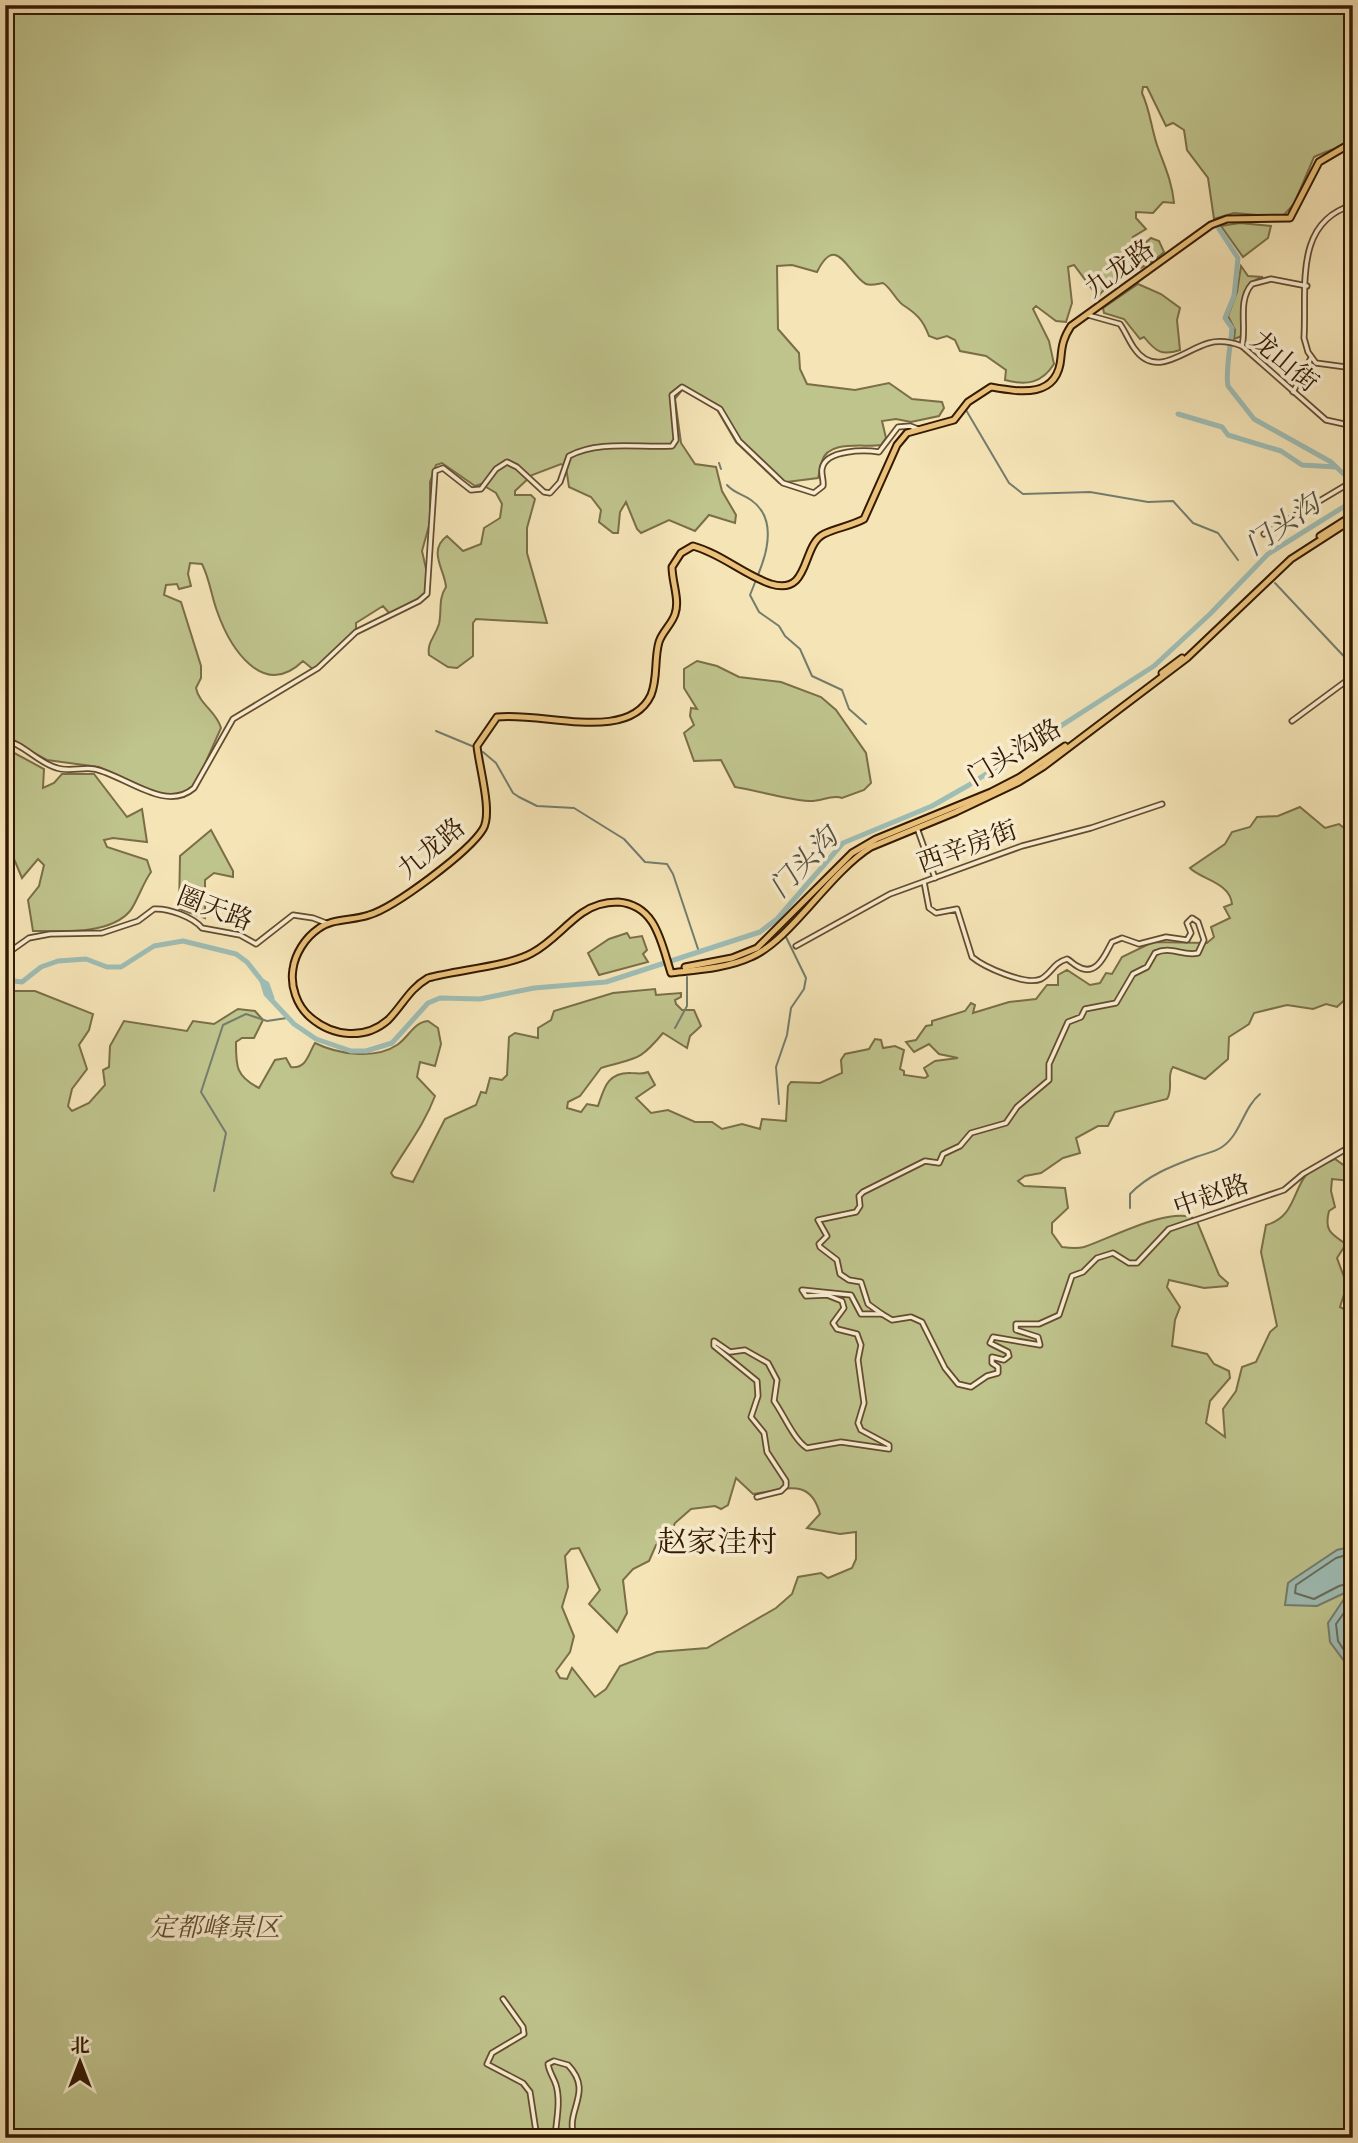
<svg xmlns="http://www.w3.org/2000/svg" width="1358" height="2143" viewBox="0 0 1358 2143" font-family="'Libre Bodoni','Noto Serif SC',serif">
  <style>
    .green { fill: #bfc38c; stroke: #7a6e47; stroke-width: 2; fill-rule: evenodd }
    .water { fill: #9ebdb5; stroke: #747c6d; stroke-width: 2 }
    .lines { fill: none; stroke-linecap: round; stroke-linejoin: round }
    .shore { stroke: #696c5c; stroke-width: 2 }
    .stream { stroke: #747c6d; stroke-width: 2 }
    .river { stroke: #9ebdb5; stroke-width: 5 }
    .minor-casing { stroke: #644c2f; stroke-width: 7 }
    .major-casing { stroke: #341a02; stroke-width: 9 }
    .minor { stroke: #f8edd0; stroke-width: 3.5 }
    .major { stroke: #eac27b; stroke-width: 5 }
    .labels { text-anchor: middle; stroke-width: 7; stroke-linejoin: round; paint-order: stroke }
    .street-label { font-size: 26px; fill: #341a02; stroke: #f8edd0 }
    .park-label { font-size: 26px; font-style: italic; fill: #5e4d2b; stroke: #f8edd0 }
    .water-label { font-size: 28px; font-style: italic; fill: #595341; stroke: #f8edd0 }
    .quarter-label { font-size: 30px; fill: #341a02; stroke: #f8edd0 }
  </style>
  <rect width="100%" height="100%" fill="#f5e4b6"/>
  <filter id="stains"><feTurbulence type="fractalNoise" baseFrequency=".00286" numOctaves="4"/><feColorMatrix values="0 0 0 0 .2 0 0 0 0 .09 0 0 0 0 .02 0 0 0 .5 -.17"/></filter>
  <radialGradient id="worn" r=".72"><stop offset=".6" stop-color="#630" stop-opacity="0"/><stop offset="1" stop-color="#630" stop-opacity=".3"/></radialGradient>
  <g class="green">
    <path d="M5 5H1353L1350 97C1354 104 1353 111 1352 119 1352 150 1338 145 1314 157L1294 204 1282 217 1234 213 1214 219 1208 178 1187 150 1184 130 1173 123 1166 126 1147 87H1143L1142 93C1150 110 1151 127 1157 145 1164 165 1172 181 1174 203L1163 202 1153 213 1136 212V218L1146 229 1133 237 1131 246 1136 251 1151 238 1159 241 1164 252C1145 271 1110 278 1098 297L1074 265 1068 267 1072 303 1066 322 1056 321 1036 306 1033 309 1049 341 1054 364C1042 383 1027 386 1005 380L1006 370 986 356 960 351 955 340 947 336 937 339 929 336C923 320 917 314 903 305 895 299 892 289 883 283 877 284 871 286 866 284 848 275 837 231 817 272L792 265 777 266 778 329 799 353 800 369 807 384 855 390 889 383 912 399 942 402 944 408 939 416 911 422 896 419 882 421 886 438 881 445C865 448 829 439 822 461 820 466 820 472 818 478L779 483 736 442 715 406 683 389 675 399 681 443 695 464 716 467 722 491 736 515 735 523 709 515 695 531 669 520 641 533 637 529 626 502 620 512 618 533H613L599 522 601 510 591 497 569 487 566 467 561 464 532 475 515 491V495H531L535 499 527 528V553L547 623 476 619 473 623V656L457 668 448 667 429 655C427 642 435 637 439 624 442 610 438 599 446 587 445 570 427 551 447 536L463 551 481 544 484 528 500 518 502 504 496 493 481 484 475 486 442 463 436 465 430 482V522L422 551 427 573 425 598 390 614 383 606 356 623V631L315 671 303 661C263 700 230 648 217 611 211 595 210 580 202 564L190 563 188 574 191 586 179 589 177 584 166 585 164 595 181 602 201 666V678L196 688C199 704 217 712 221 728L196 784 184 797 162 795 99 767 47 760 5 738Z"/>
    <path d="M1240 223 1271 226 1268 238 1243 257 1221 226Z"/>
    <path d="M1241 266 1248 276 1263 277C1236 285 1242 313 1242 336L1234 339 1235 330 1228 316 1237 292Z"/>
    <path d="M1138 284 1161 294 1180 308 1177 320 1180 350C1162 356 1156 352 1144 337L1140 339 1124 319 1104 313 1103 308Z"/>
    <path d="M697 661 717 666 739 677 781 682 821 697 836 710 866 753 871 783 864 790 842 798C832 794 820 802 809 801 784 799 760 791 735 787L721 760 694 761 684 733 694 725 690 716 691 708 697 709 684 688V669Z"/>
    <path d="M5 748 44 769 43 788 54 783 62 774H94L127 817 142 809 147 842 113 838 104 840 107 847 147 860 151 872C143 883 136 904 130 911 110 935 61 931 33 931L28 900 39 886 44 865 38 859 22 878 9 847H5Z"/>
    <path d="M1300 807 1325 828 1339 824 1353 835V992L1337 1007 1326 1004 1313 1009 1287 1005 1254 1013 1249 1024 1229 1037 1228 1059 1205 1079 1173 1067C1166 1076 1174 1088 1167 1099L1115 1112 1108 1126H1098L1076 1138 1080 1153 1063 1158 1041 1173 1025 1176 1018 1181 1024 1186 1065 1188 1068 1208 1052 1223V1233L1062 1247C1069 1248 1077 1249 1084 1247 1109 1239 1171 1205 1196 1219L1219 1275 1228 1283 1227 1286 1204 1288 1169 1280 1167 1287 1180 1307 1175 1320 1172 1346 1207 1354 1214 1364 1229 1371 1230 1378 1210 1401 1206 1423 1225 1437 1223 1409 1236 1391 1242 1367 1256 1362 1270 1332 1277 1326 1261 1252 1266 1225C1294 1218 1293 1191 1306 1175 1313 1167 1326 1163 1335 1159L1353 1172 1351 1181 1332 1179 1331 1191 1335 1207 1329 1211C1324 1231 1331 1234 1346 1244L1337 1258 1347 1285 1340 1307 1353 1314V2138H5V991H35L93 1014 89 1030 79 1045 87 1069 72 1089 68 1106 72 1111 89 1103 105 1085 103 1070 109 1067 110 1046 124 1021 187 1031 193 1021 214 1024 238 1009 255 1011 263 1020 254 1038H242L236 1042C236 1065 235 1076 259 1088L275 1060 286 1058 291 1067C307 1069 308 1054 315 1043 337 1054 375 1060 397 1045 408 1038 414 1022 428 1021L438 1028 441 1044 435 1066 420 1062 417 1077 435 1096C424 1125 407 1146 391 1173L394 1177 413 1182 445 1119 476 1105 481 1092 486 1093 490 1078 502 1080 507 1075 509 1037 515 1033 538 1038V1028L551 1020 554 1011 613 993 655 989 656 995 681 993V997L675 1000 676 1004 682 1010H694L701 1026 690 1036 687 1048 663 1033C638 1063 636 1057 601 1068L580 1096 568 1102 567 1108 581 1112 587 1104 598 1106C604 1089 607 1072 631 1073 638 1073 641 1075 648 1072L655 1085 636 1098 651 1113 668 1110 695 1122H712L722 1129 742 1124 760 1129 762 1119 786 1121 788 1086 791 1082 820 1083 842 1073 841 1060 845 1054 869 1049 875 1039 881 1040 883 1048 895 1046 904 1050 900 1069 904 1071V1075L925 1078 928 1076 924 1068 935 1061 958 1058 939 1054 929 1044 914 1052 906 1042 916 1040 926 1026 932 1025V1021L965 1011 971 1003 975 1005 973 1013 1009 1002 1036 999 1047 985H1058V975L1067 970 1090 985 1100 983 1106 973 1112 974 1122 957 1153 942 1207 943 1214 937 1211 927 1230 918 1224 907 1232 904C1230 882 1200 879 1190 868L1225 844 1232 832 1250 827 1257 817 1278 816ZM736 1478 753 1494C784 1490 810 1476 820 1514L807 1528 840 1534 856 1532V1559L852 1568 828 1578 821 1573 798 1577 792 1594 776 1608 707 1648 657 1652 620 1666 606 1689 595 1697 572 1668 567 1679 560 1678 556 1671 570 1652 574 1636 562 1607 568 1587 565 1556 571 1549 579 1548 600 1590 589 1604 617 1632 627 1613 623 1580 633 1569 649 1561 656 1545 669 1537 675 1523 691 1509 715 1506 721 1509 728 1505Z"/>
    <path d="M211 830 233 871V877L214 873 205 880V918L179 909 180 856Z"/>
    <path d="M627 933 630 938 642 936 647 950 643 954 648 962 599 975 588 953 609 939Z"/>
  </g>
  <g class="water">
    <path d="M1353 1546V1589L1317 1606 1285 1605 1288 1583 1292 1580 1337 1550Z"/>
    <path d="M1344 1599 1353 1601V1673H1347L1344 1661 1330 1642 1328 1623Z"/>
  </g>
  <g class="lines">
    <g class="shore">
      <path d="M1353 1553 1336 1558 1296 1585 1295 1593 1314 1599 1339 1586 1353 1582"/>
      <path d="M1353 1609 1346 1610 1336 1624 1338 1641 1353 1664"/>
    </g>
    <g class="stream">
      <path d="M966 410 1009 483 1023 494 1090 492 1148 502 1173 501 1193 523 1218 533 1238 560"/>
      <path d="M719 463 721 469"/>
      <path d="M727 485C734 493 742 494 751 500 777 518 768 551 758 575"/>
      <path d="M756 580 750 595 759 612 779 626 785 636 800 649 812 676 842 690 849 709 866 724"/>
      <path d="M1275 583 1352 665"/>
      <path d="M436 731 472 746"/>
      <path d="M483 752 496 763 513 793 519 797 537 806 574 808 624 839 645 862 667 864 673 874 699 952"/>
      <path d="M675 1028 687 1006V977"/>
      <path d="M779 1104 776 1067 787 1035 791 1008 804 989 806 978 785 935"/>
      <path d="M214 1191 226 1133 201 1092 223 1025 246 1014 267 1021 287 1018"/>
      <path d="M1130 1208V1194C1148 1175 1172 1166 1196 1157 1204 1154 1215 1152 1222 1147 1241 1134 1243 1108 1260 1094"/>
    </g>
    <g class="river">
      <path d="M1219 229 1238 258 1234 296 1225 318 1232 328C1231 342 1225 374 1228 386L1254 419 1331 462 1348 478"/>
      <path d="M1178 414 1222 427 1228 435 1281 451 1302 465 1336 467"/>
      <path d="M5 980 22 982 41 967 58 961 86 959 107 967H121L154 946 183 941 236 954 247 962 262 981 266 994 294 1024 316 1039 351 1051H366L392 1043 428 1003 440 998 480 999 534 988 606 982 760 932 777 919 843 843 932 806 969 785 1154 666 1210 614 1268 554 1353 501"/>
      <path d="M262 981 267 984 272 998"/>
    </g>
    <g class="minor-casing">
      <g id="minor">
        <path d="M1353 205C1293 222 1307 288 1304 338L1308 352 1316 363 1353 368"/>
        <path d="M1088 315 1120 324C1125 331 1129 341 1134 348 1156 380 1185 349 1209 343 1220 340 1231 342 1242 346L1326 420 1353 426"/>
        <path d="M1242 346C1247 326 1237 301 1252 284L1271 279 1307 286"/>
        <path d="M1293 392 1311 358"/>
        <path d="M1264 534 1353 481"/>
        <path d="M1292 721 1353 676"/>
        <path d="M5 740C24 744 38 763 57 768 69 772 83 767 94 769 125 775 165 813 194 788L233 719 318 668 356 632 419 601 427 594 435 471 443 468 471 490 481 489 496 469 507 462 517 467 544 492 550 493 560 482 569 456C599 440 639 448 672 446L676 440 672 395 682 387 720 409 739 441 783 483 814 493 823 486C824 480 821 475 822 469 825 449 866 450 879 452L898 427 910 426 918 429"/>
        <path d="M917 828 935 878"/>
        <path d="M796 946 890 894 1022 846 1091 828 1162 804"/>
        <path d="M5 955 29 938 50 934 102 933 138 921 154 909C168 908 193 917 202 928L240 935 256 944 293 915 313 918 326 923"/>
        <path d="M882 1314 868 1304 861 1282 849 1280 840 1274 837 1260 820 1247 819 1244 827 1236 818 1220 856 1212 860 1206 859 1196 863 1192 925 1161 939 1163 943 1154 960 1146 971 1133 1006 1123 1017 1107 1049 1080V1064L1068 1022 1081 1017 1085 1009 1116 1003 1133 974 1147 967 1155 953C1171 945 1183 957 1198 953L1204 940 1198 922 1192 918 1187 923 1191 933 1187 940 1166 937 1139 944 1122 938 1112 942C1106 952 1097 979 1077 966 1073 964 1071 961 1067 959 1053 963 1052 973 1041 979 1026 986 984 967 972 957L957 909 936 913 929 908 924 882"/>
        <path d="M757 1497 781 1491 786 1486V1481L767 1452 764 1433 751 1417 758 1396 757 1381 714 1346V1341L730 1352 745 1350 768 1363 777 1380 774 1401C784 1415 794 1440 807 1448L841 1442 889 1449V1445L861 1430 858 1423 864 1403 858 1360 861 1345 857 1334 837 1329 833 1323 844 1308 842 1301 827 1295 806 1296 802 1290 851 1295 861 1314H882L892 1320 911 1317 922 1322 945 1368 958 1384 971 1387 987 1376 998 1373V1367L992 1363V1357L1004 1360 1009 1356 1008 1352 990 1343 993 1337 1040 1345 1038 1337 1016 1330V1324H1039L1059 1315 1072 1276 1083 1272 1097 1258 1113 1253 1129 1263H1137L1169 1229 1284 1190 1303 1174 1353 1145"/>
        <path d="M503 1999 523 2027 524 2034 492 2053 487 2064 523 2083 530 2092 537 2138"/>
        <path d="M300 2138 312 2132 322 2138"/>
        <path d="M555 2138C556 2121 561 2102 556 2085 554 2078 549 2072 548 2064L554 2061 568 2065C595 2093 563 2111 575 2138"/>
      </g>
    </g>
    <g class="major-casing">
      <g id="major">
        <path d="M1353 142 1319 162 1290 218 1227 219 1211 225 1071 326C1064 337 1062 344 1061 357 1058 399 1020 392 991 387L968 402 954 420 907 433 897 445 864 519C851 526 836 528 824 534 801 545 811 596 771 584 744 575 722 554 693 546L681 553 672 567C672 582 680 600 675 614 672 624 662 632 659 642 654 659 658 678 651 695 628 744 542 711 497 717L477 746C479 767 493 813 483 829 469 852 395 907 369 915 352 921 332 918 318 929 305 938 295 954 293 969 290 986 297 1006 310 1017 333 1037 365 1040 388 1020 403 1005 409 989 428 978 457 970 509 966 532 953 551 943 565 925 582 913 593 905 604 902 618 902 656 905 661 942 671 973 697 970 728 968 751 957 791 940 828 874 871 847L956 812 1019 782 1043 767 1187 658 1291 559 1353 519"/>
        <path d="M1320 536 1353 515"/>
        <path d="M1162 673 1182 658"/>
        <path d="M685 967 732 958 757 948 852 853 876 839 991 792 1020 777 1065 746"/>
      </g>
    </g>
    <use href="#minor" class="minor"/>
    <use href="#major" class="major"/>
  </g>
  <g class="labels">
    <g class="street-label">
      <text transform="translate(1119 268) rotate(-36)" y="9">九龙路</text>
      <text transform="translate(1285 361) rotate(40)" y="9">龙山街</text>
      <text transform="translate(1014 752) rotate(-31)" y="9">门头沟路</text>
      <text transform="translate(967 846) rotate(-20)" y="9">西辛房街</text>
      <text transform="translate(431 848) rotate(-40)" y="9">九龙路</text>
      <text transform="translate(215 908) rotate(21)" y="9">圈天路</text>
      <text transform="translate(1211 1195) rotate(-19)" y="9">中赵路</text>
    </g>
    <g class="park-label">
      <text x="215" y="1936">定都峰景区</text>
    </g>
    <g class="water-label">
      <text transform="translate(1282 524) rotate(-35)" y="10">门头沟</text>
      <text transform="translate(803 862) rotate(-46)" y="10">门头沟</text>
    </g>
    <g class="quarter-label">
      <text x="717" y="1552">赵家洼村</text>
    </g>
  </g>
  <rect width="1358" height="2143" fill="none" stroke="#f5e4b6" stroke-width="28"/>
  <rect x="7" y="7" width="1344" height="2129" fill="none" stroke="#341a02" stroke-width="3.5"/>
  <rect x="14" y="14" width="1330" height="2115" fill="none" stroke="#341a02" stroke-width="2"/>
  <g transform="translate(80 2062)" stroke="#f8edd0" stroke-width="5" paint-order="stroke">
  <path d="M0-5L12 26L0 18L-12 26Z" fill="#341a02"/>
  <text y="-10" font-size="19" font-weight="bold" text-anchor="middle" fill="#341a02">北</text>
  </g>
  <rect width="100%" height="100%" filter="url(#stains)"/>
  <rect width="100%" height="100%" fill="url(#worn)"/>
</svg>
